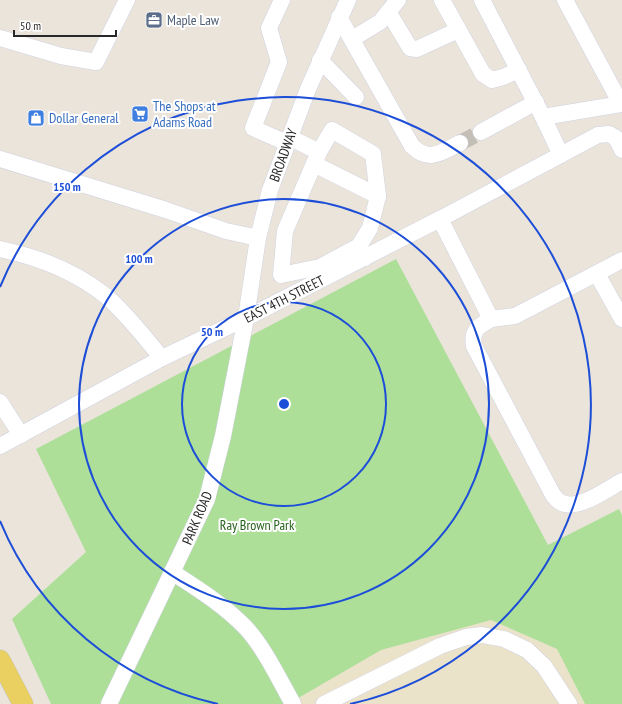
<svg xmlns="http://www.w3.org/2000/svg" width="622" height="704" viewBox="0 0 622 704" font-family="'PT Sans Narrow',sans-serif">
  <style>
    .education { fill: #ebe2ca }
    .green { fill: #addf99 }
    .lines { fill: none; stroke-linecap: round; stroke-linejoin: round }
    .minor-tunnel { stroke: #c3beb6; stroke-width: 16; stroke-dasharray: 16 8; stroke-linecap: butt }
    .minor-casing { stroke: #d0d2e1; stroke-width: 17 }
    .major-casing { stroke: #c3c3c3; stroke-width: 21 }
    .minor { stroke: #fff; stroke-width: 16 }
    .major { stroke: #e9d060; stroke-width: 20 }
    .ring { fill: none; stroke: #1d4ed8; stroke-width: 2 }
    .labels { text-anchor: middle; stroke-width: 4; stroke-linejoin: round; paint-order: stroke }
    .service-label { font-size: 14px; fill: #4e5e75; stroke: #fff; text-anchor: start }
    .shop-label { font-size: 14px; fill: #366cbe; stroke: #fff; text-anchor: start }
    .street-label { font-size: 14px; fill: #282828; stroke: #fff }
    .park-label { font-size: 14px; fill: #27611d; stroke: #fff }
    .centre { fill: #1d4ed8; stroke: #fff; stroke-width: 2 }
    .ring-label { font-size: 12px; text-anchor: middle; font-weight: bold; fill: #1d4ed8; stroke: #fff; stroke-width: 4; stroke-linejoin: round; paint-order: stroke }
  </style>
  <rect width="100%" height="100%" fill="#eae4da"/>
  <path class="education" d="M491 620 557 649 585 704H288L381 650Z"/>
  <path class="green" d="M396 259 548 545 619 509 622 515V704H585L557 649 491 620 381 650 288 704H51L12 619 86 552 36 449Z"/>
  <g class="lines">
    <path class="minor-tunnel" d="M460 143 481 132"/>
    <g class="minor-casing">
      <g id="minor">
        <path d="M282 0 269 28 279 62 253 128 287 143"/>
        <path d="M442 0 483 74 492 80 503 77 519 70"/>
        <path d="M482 0 543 117 561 155"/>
        <path d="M565 0 621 104"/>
        <path d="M389 13 410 48 417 49 458 30"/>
        <path d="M339 17 412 146C429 163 442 152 460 143"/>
        <path d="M0 38 61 56 96 62 127 0"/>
        <path d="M352 39 380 22 398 0"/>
        <path d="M320 60 356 97"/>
        <path d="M543 117 622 104"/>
        <path d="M481 132 536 102"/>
        <path d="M289 137 319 152"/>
        <path d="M622 150 616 138 609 134 598 135 440 219 491 319 515 316 622 260"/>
        <path d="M0 159 166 210 226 231 258 238"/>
        <path d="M314 164 378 196"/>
        <path d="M359 246 320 267 281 275 285 231 319 152 332 130 373 154 378 196 370 228 359 246 365 258"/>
        <path d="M0 249C38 257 75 271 106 296 127 314 144 337 162 358"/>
        <path d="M597 274 622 319"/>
        <path d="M491 319C479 326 471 330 474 346L553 495C555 497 558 501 560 502 577 512 607 489 622 481"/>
        <path d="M0 402 21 435"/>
        <path d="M0 446 162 358 246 318 440 219"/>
        <path d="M172 572C198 589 224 605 246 628 265 649 279 679 293 704"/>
        <path d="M109 704 207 499 223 436 246 318 258 238 270 190 308 89 348 0"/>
        <path d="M324 704 440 646 466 637 482 635 504 639 527 650 544 666 569 704"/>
      </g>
    </g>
    <g class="major-casing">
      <path id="major" d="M0 660 23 704"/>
    </g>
    <use href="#minor" class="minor"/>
    <use href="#major" class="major"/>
  </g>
  <g class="ring">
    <circle cx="284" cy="404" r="102"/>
    <circle cx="284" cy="404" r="205"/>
    <path d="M218 704A307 307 0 0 1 0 521M0 287A307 307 0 1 1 350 704"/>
  </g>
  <defs>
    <g id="office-square" transform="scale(0.9)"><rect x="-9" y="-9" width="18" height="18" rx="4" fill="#5c6f8a" stroke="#fff"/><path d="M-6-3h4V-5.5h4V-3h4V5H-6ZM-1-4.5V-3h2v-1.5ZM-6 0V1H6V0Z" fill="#fff"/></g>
    <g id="supermarket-square" transform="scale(0.9)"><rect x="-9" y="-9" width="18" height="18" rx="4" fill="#3f7fe0" stroke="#fff"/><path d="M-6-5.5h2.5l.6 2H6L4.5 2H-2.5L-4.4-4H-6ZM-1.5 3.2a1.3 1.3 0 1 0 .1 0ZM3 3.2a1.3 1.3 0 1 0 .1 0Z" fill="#fff"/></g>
    <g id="shop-square" transform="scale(0.9)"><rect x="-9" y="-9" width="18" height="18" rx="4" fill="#3f7fe0" stroke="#fff"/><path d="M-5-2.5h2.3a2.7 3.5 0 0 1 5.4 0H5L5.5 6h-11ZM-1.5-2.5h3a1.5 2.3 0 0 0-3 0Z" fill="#fff"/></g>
  </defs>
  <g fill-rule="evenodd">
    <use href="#office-square" x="154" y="20"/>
    <use href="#supermarket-square" x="140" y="114"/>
    <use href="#shop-square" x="36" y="118"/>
  </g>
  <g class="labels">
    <g class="service-label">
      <text x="167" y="25">Maple Law</text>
    </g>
    <g class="shop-label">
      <text x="153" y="111">The Shops at<tspan x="153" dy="16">Adams Road</tspan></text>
      <text x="49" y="123">Dollar General</text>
    </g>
    <g class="street-label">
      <text transform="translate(283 155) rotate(-70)" y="5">BROADWAY</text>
      <text transform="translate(284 299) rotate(-27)" y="5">EAST 4TH STREET</text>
      <text transform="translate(197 518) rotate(-67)" y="5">PARK ROAD</text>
    </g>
    <g class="park-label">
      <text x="257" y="530">Ray Brown Park</text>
    </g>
  </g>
  <circle cx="284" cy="404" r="6" class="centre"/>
  <g class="ring-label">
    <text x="67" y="191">150 m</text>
    <text x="139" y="263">100 m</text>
    <text x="212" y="336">50 m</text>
  </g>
  <path d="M14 30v6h102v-6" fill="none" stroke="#282828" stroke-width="2"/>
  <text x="20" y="30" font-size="12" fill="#282828" stroke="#ffffff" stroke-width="3" paint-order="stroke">50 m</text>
</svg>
